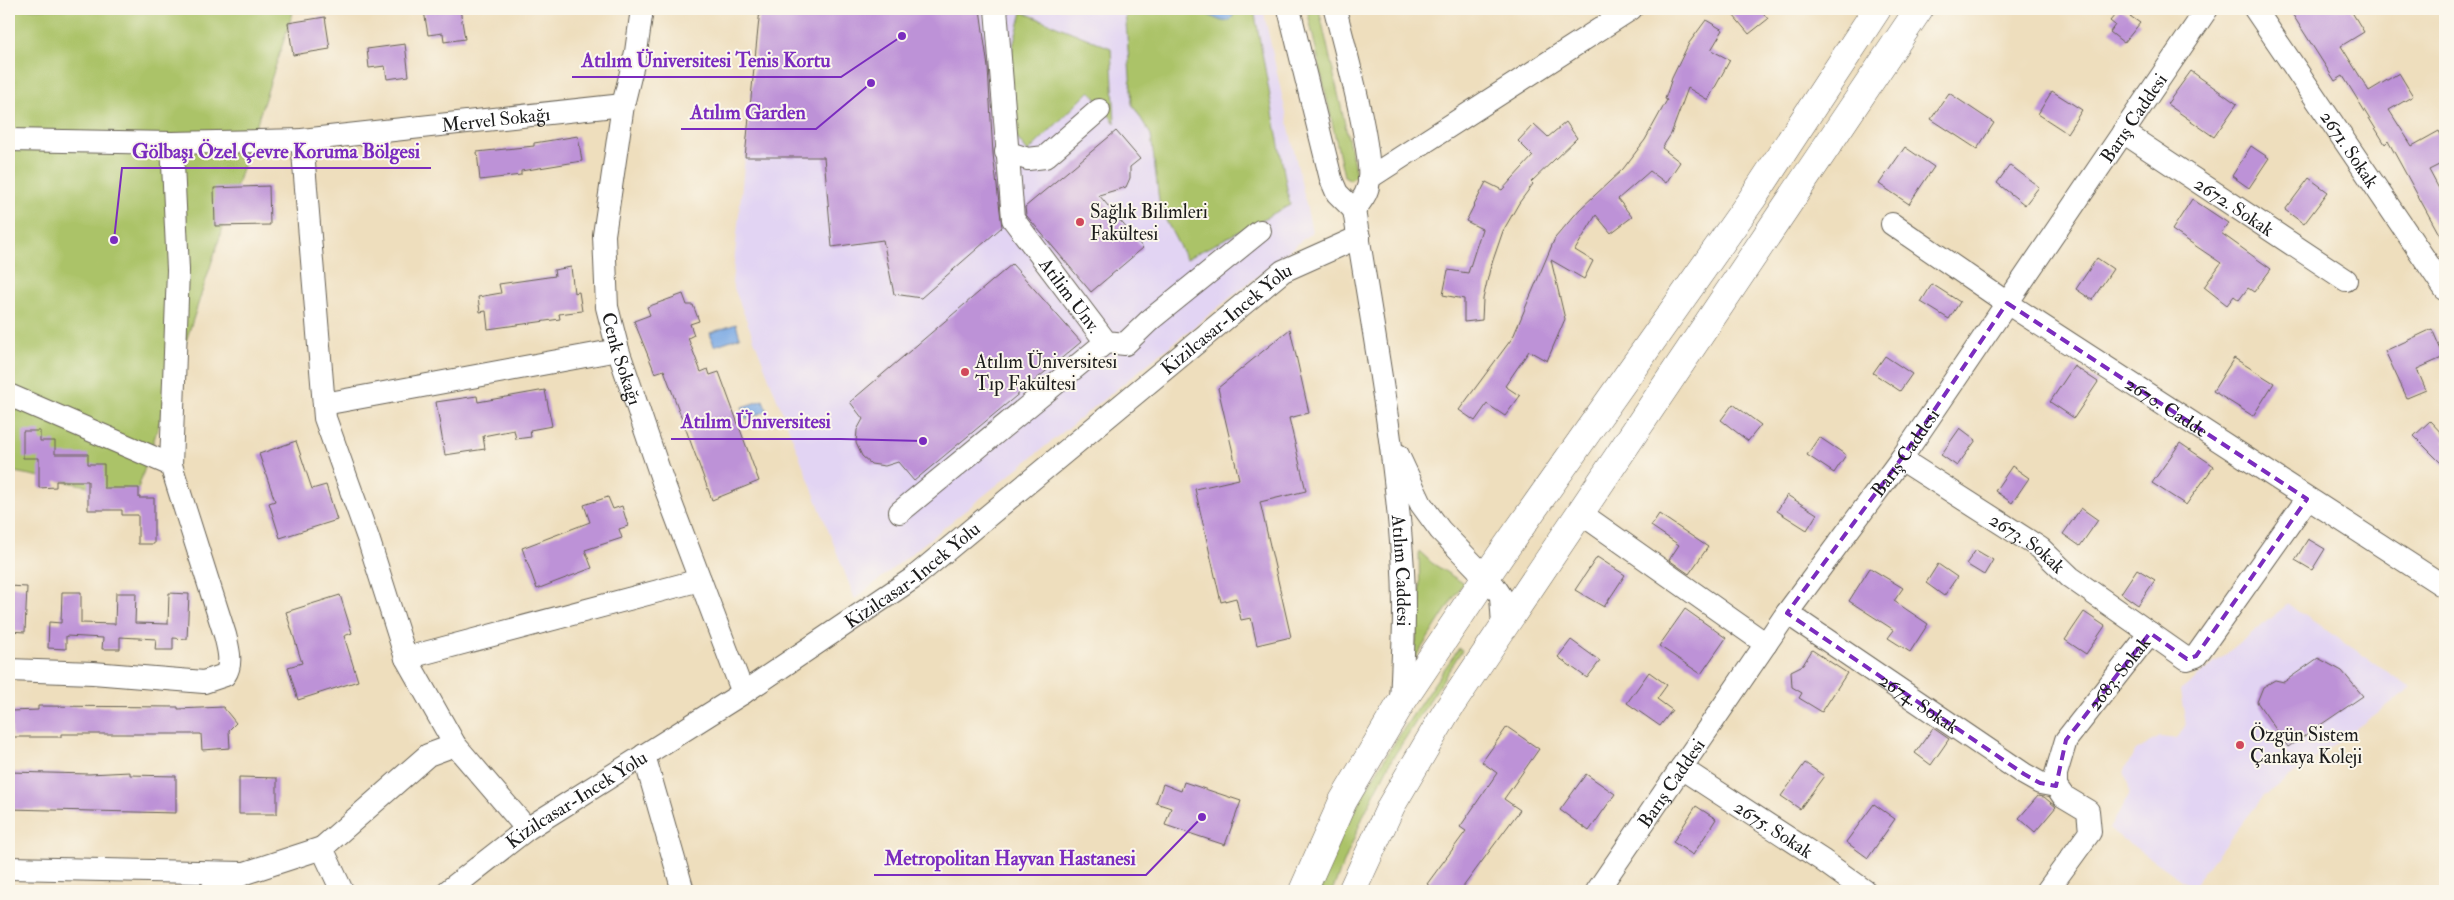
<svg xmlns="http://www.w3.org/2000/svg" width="2454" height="900" viewBox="0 0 2454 900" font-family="'IM FELL Double Pica',serif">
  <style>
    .built { fill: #e2d4f3 }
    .green { fill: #abc368; stroke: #647042 }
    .water { fill: #79a8e3; stroke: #4a6280 }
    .building { fill: #bd92d7 }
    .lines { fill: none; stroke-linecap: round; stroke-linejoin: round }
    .minor-casing { stroke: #666054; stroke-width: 24 }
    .major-casing { stroke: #666054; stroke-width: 29 }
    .minor { stroke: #fff; stroke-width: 22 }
    .major { stroke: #fff; stroke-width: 28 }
    .marked { fill: none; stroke: #7b2cbf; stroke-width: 4; stroke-dasharray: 10 6; stroke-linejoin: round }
    .poi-dot { fill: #d1495b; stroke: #fbf7ec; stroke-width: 2 }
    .labels { text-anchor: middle; stroke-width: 4; stroke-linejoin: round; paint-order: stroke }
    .street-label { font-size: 19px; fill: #1c1c1c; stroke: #fbf7ec }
    .poi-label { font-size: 19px; fill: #1c1c1c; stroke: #fbf7ec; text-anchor: start }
    .leader { fill: none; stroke: #7b2cbf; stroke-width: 2 }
    .callout-dot { fill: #7b2cbf; stroke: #fbf7ec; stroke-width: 2 }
    .callout-label { font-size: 20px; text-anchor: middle; font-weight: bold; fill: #7b2cbf; stroke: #fbf7ec; stroke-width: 4; stroke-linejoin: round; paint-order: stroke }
  </style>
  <rect width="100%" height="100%" fill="#fbf7ec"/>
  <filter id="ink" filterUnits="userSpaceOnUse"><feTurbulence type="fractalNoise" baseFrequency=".02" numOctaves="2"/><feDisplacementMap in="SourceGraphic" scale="10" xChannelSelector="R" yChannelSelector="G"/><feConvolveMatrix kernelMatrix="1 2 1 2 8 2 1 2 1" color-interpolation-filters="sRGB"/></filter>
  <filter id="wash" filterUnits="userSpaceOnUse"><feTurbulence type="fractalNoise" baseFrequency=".0096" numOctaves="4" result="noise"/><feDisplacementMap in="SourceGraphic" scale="20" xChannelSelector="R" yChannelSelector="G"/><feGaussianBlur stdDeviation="1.12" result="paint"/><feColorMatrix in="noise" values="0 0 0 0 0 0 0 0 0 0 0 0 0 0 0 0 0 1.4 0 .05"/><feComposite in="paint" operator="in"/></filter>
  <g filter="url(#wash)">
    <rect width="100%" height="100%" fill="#eedebd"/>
    <g class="built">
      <path d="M760 9H1263L1312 232 855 599 732 283Z"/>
      <path d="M2288 604 2411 688 2263 797 2192 887 2109 829 2130 793 2124 770 2136 751 2160 737 2177 739 2186 724 2180 691Z"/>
    </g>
    <g class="green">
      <path d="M9 9H294L136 495 9 471Z"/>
      <path d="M1125 9H1254L1290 205 1186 259 1160 209 1151 135 1132 104Z"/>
      <path d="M1307 9H1319L1355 169 1356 175 1351 180 1344 176Z"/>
      <path d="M1022 12 1111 48 1115 123 1090 91 1028 152 1015 136 1008 65Z"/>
      <path d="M1419 551 1432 563 1463 583 1414 660 1420 601Z"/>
      <path d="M1459 648 1462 650 1392 759 1365 812 1332 891H1317C1351 803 1405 725 1459 648Z"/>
    </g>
    <g class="water">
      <path d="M1199 9H1235C1231 33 1214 15 1204 14Z"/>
      <path d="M736 324 740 337 714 346 710 333Z"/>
      <path d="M763 400 767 411 746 419 742 407Z"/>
    </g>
    <g id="blocks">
      <g class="building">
        <path d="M439 9H460L465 39 444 42 443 33 428 35 424 11Z"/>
        <path d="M760 9H980L988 68 993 154 1002 227 921 298 894 294 883 240 832 247 824 157H745Z"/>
        <path d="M1728 9H1760L1768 19 1749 34Z"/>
        <path d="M2120 9 2140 23 2124 43 2110 32 2115 25 2110 21Z"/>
        <path d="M2289 9H2350L2364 32 2341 46 2369 91 2399 73 2413 96 2389 110 2412 146 2439 131 2445 143V162L2429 170 2445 200V245L2388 141 2385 144 2343 76 2335 81Z"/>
        <path d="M325 17 330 49 293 55 288 23Z"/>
        <path d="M1706 20 1723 30 1711 50 1730 60 1708 100 1688 88 1671 134 1662 148 1680 162 1666 183 1650 171 1618 199 1632 217 1611 233 1596 215 1575 250 1593 261 1584 279 1551 260 1565 319 1547 361 1529 351 1505 386 1520 396 1505 416 1487 404 1475 421 1459 410 1513 337 1555 238 1580 209 1623 169 1645 140 1667 100 1665 99 1672 78 1689 43Z"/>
        <path d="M405 44 409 76 387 79 385 66 369 68 367 49Z"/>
        <path d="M2191 71 2237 104 2214 137 2167 104Z"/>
        <path d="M2052 91 2082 110 2067 133 2038 114Z"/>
        <path d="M1949 93 1994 123 1977 149 1931 119Z"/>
        <path d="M1566 122 1577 138 1531 182 1533 184 1519 203 1503 231 1490 269 1483 299 1482 320 1464 322V299L1443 295 1448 270 1468 273 1482 229 1466 221 1486 182 1502 190 1533 156 1518 141 1534 124 1548 137Z"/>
        <path d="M1116 131 1140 159 1130 167V178L1126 187 1099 195 1143 248 1091 292 1026 215 1025 207Z"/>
        <path d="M578 136 582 161 521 171V175L480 180 477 152 534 146V143Z"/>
        <path d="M2251 146 2269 158 2249 188 2232 176Z"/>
        <path d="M1905 147 1934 167 1909 204 1879 184Z"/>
        <path d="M2010 165 2039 187 2025 205 1997 183Z"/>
        <path d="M2309 178 2328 192 2304 224 2285 210Z"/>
        <path d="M269 186 270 225 215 226 214 188Z"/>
        <path d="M2192 199 2228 223 2221 233 2271 269 2254 292 2248 288 2239 300 2234 296 2227 305 2204 287 2221 263 2172 230Z"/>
        <path d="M2097 258 2113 269 2092 300 2076 289Z"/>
        <path d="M1012 264 1081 342 914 481 898 462 885 466 871 464 862 456 856 443 857 430 863 419 850 402Z"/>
        <path d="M571 267 574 293 579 292 582 311 559 314 560 319 488 329 486 311 480 312 478 297 501 293 499 284 555 276 554 270Z"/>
        <path d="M1932 284 1960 302 1949 319 1921 302Z"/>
        <path d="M683 294 687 305H693L699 321 690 324 694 335 688 338 701 372 708 369 710 375 719 372 759 481 712 500 664 370 655 373 634 321 650 315 647 307Z"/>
        <path d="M1290 329 1309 413 1289 418 1306 491 1260 502 1291 637 1257 645 1251 618 1241 620 1236 598 1221 602 1195 489 1239 479 1218 388Z"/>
        <path d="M2432 329 2444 357 2417 369 2426 390 2407 398 2385 351Z"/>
        <path d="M1885 356 1912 374 1900 391 1873 373Z"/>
        <path d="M2234 358 2274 383 2253 416 2213 391Z"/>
        <path d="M2074 366 2098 382 2074 418 2050 402Z"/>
        <path d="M545 390 552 426 530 430 531 437 516 439 514 430 483 436 485 449 445 455 436 402 477 396 478 402Z"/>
        <path d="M1733 404 1761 425 1748 441 1721 420Z"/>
        <path d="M2430 421 2445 437V467L2414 436Z"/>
        <path d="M1960 428 1976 440 1957 466 1941 455Z"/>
        <path d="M23 431H40V441H55V454H88V464H104V488H139V498H154V544H138V515H122V510H88V481H56V487L39 488V458H23Z"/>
        <path d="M1819 437 1846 455 1834 473 1807 455Z"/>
        <path d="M296 441 312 489 326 485 337 520 280 538 269 503 275 501 259 454Z"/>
        <path d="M2180 443 2214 466 2186 505 2152 483Z"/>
        <path d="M2012 466 2029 478 2012 503 1995 491Z"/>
        <path d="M1787 495 1817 514 1807 530 1777 511Z"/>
        <path d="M608 497 613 509 622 506 628 526 619 529 622 538 585 550 592 568 537 589 522 548 590 522 584 505Z"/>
        <path d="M2081 508 2098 520 2080 546 2063 534Z"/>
        <path d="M1659 514 1708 547 1689 574 1669 560 1679 545 1651 526Z"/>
        <path d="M2308 539 2325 549 2312 570 2295 560Z"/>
        <path d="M1976 550 1993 560 1984 575 1966 564Z"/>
        <path d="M1597 557 1625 575 1604 607 1575 590Z"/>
        <path d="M1938 564 1957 577 1944 596 1926 583Z"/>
        <path d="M1870 568 1903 588 1894 601 1928 624 1910 652 1888 638 1894 630 1849 601Z"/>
        <path d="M2137 569 2155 580 2138 605 2121 593Z"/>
        <path d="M9 586 27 587 25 632 9 631Z"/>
        <path d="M62 592H81V623L115 624 116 593H136L135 623 168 624 169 593 189 594 187 639 173 638V650H155L156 639 120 637V649H102L103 638 66 636V649L48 648 49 622 61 623Z"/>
        <path d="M340 595 352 633 344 636 358 681 298 700 288 667 302 663 286 612Z"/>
        <path d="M1685 609 1726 638 1701 674 1659 646Z"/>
        <path d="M2084 612 2105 626 2086 654 2065 640Z"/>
        <path d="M1571 640 1600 661 1587 678 1558 657Z"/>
        <path d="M1812 650 1847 673 1822 712 1799 698 1802 693 1792 687 1791 671 1803 665Z"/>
        <path d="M2318 658 2342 671 2363 696 2288 747 2257 702 2263 687 2275 680 2284 682Z"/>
        <path d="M1649 672 1667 685 1657 699 1672 710 1660 726 1627 703Z"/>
        <path d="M38 706 178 707V709L223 707 236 723 229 730 230 748 202 750 201 734H61V737H12L11 711 38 710Z"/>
        <path d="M1507 727 1539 749 1504 799 1520 810 1460 891H1437L1427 884 1466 831 1460 827 1497 773 1482 762Z"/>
        <path d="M1933 728 1949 739 1931 765 1915 753Z"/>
        <path d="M1805 763 1824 776 1800 809 1781 796Z"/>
        <path d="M9 772 89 774 130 772V775L176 776V813L9 809Z"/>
        <path d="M1586 774 1615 794 1589 831 1560 810Z"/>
        <path d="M239 777 277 778V814H239Z"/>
        <path d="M1184 782 1241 801 1225 845 1165 825 1171 808 1156 803 1163 784 1181 791Z"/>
        <path d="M2038 796 2044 797 2056 807 2035 832 2019 818Z"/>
        <path d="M1874 804 1895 819 1868 858 1846 842Z"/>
        <path d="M1696 806 1716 819 1693 855 1673 842Z"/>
      </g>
    </g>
  </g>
  <g filter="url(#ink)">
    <use href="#blocks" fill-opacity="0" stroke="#666054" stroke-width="1"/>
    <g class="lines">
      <g class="minor-casing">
        <g id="minor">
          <path id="s1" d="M642 9 636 52 623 105 604 235 607 307 618 350 663 482 743 693"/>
          <path id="s2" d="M996 9 1013 219 1106 342 1125 344 1150 320 1260 231"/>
          <path d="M1289 9 1331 179 1337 193 1354 210"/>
          <path d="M1335 9C1343 41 1378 166 1367 190 1365 197 1359 204 1354 210"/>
          <path id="s3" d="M2255 9 2445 289"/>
          <path id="s4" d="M2123 132 2346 280"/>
          <path id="s5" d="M9 140 172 143 302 140 623 105"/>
          <path d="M302 140 325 418 368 538 406 658 455 745 527 829"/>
          <path d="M1006 152 1028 159 1045 157 1099 110"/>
          <path d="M1369 178 1631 9"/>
          <path id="s6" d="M1354 210C1372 324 1394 439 1402 555 1406 604 1403 653 1401 703"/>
          <path id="s7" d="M1892 224 2007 303 2445 587"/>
          <path d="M9 395 171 465"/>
          <path d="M324 404 618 350"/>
          <path d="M1398 455 1421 504 1440 530 1495 587 1501 596 1503 625"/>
          <path id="s8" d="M1901 459 2040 548 2070 577 2187 659 2196 656 2307 499"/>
          <path d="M900 512 1106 342"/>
          <path d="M1579 512 1766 644"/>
          <path id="s9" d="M1787 613 2024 774 2040 783 2056 786"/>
          <path d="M406 658 700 580"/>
          <path d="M9 670 93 673 204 682 225 675C233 663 228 648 225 635L171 465 178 270 172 143"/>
          <path d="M644 755 683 891"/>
          <path id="s10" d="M1681 768 1822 860 1865 891"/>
          <path d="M322 848 342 891"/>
          <path d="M9 868 244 873"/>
          <path d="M211 891 245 873 322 848 428 755 455 745"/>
          <path id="s11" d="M448 891 527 829 743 693 912 579 1283 271 1359 237"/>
          <path id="s12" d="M1597 891 1787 613 1901 459 2207 9"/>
          <path id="s13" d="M2047 891 2090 832 2088 811 2063 796 2056 786V774L2066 740 2150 633"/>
        </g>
      </g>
      <g class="major-casing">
        <g id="major">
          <path d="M1303 891 1343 801 1401 703 1500 556 1752 199 1877 9"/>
          <path d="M1352 891 1391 806 1445 714 1919 9"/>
        </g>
      </g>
      <use href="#minor" class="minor"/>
      <use href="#major" class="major"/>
    </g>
  </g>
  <path class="marked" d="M2007 303 2307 499 2196 656 2187 659 2150 633 2066 740 2056 786 2040 783 2024 774 1787 613 1901 459Z"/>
  <g class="poi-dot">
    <circle cx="1080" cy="222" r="5"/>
    <circle cx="965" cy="372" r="5"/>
    <circle cx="2240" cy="745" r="5"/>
  </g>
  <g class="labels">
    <g class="street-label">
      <text dy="7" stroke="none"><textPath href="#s12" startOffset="941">Barış Caddesi</textPath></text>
      <text dy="7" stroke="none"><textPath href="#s5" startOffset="488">Mervel Sokağı</textPath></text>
      <text dy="7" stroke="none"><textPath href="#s3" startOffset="169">2671. Sokak</textPath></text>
      <text dy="7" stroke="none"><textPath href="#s4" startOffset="134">2672. Sokak</textPath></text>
      <text dy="7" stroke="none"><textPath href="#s2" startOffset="306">Atilim Unv.</textPath></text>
      <text dy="7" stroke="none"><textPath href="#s11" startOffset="968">Kizilcasar-Incek Yolu</textPath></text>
      <text dy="7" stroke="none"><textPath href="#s1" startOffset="355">Cenk Sokağı</textPath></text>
      <text dy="7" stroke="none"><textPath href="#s7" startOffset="330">2670. Cadde</textPath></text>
      <text dy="7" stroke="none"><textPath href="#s12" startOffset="536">Barış Caddesi</textPath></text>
      <text dy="7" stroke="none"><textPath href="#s8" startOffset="152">2673. Sokak</textPath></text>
      <text dy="7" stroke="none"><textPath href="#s6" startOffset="364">Atılım Caddesi</textPath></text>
      <text dy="7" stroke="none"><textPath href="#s11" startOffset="562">Kizilcasar-Incek Yolu</textPath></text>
      <text dy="7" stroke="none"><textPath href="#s13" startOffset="268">2683. Sokak</textPath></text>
      <text dy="7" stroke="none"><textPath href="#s9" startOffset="160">2674. Sokak</textPath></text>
      <text dy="7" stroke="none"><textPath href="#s12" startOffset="131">Barış Caddesi</textPath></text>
      <text dy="7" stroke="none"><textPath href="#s11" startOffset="158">Kizilcasar-Incek Yolu</textPath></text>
      <text dy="7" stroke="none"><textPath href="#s10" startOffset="111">2675. Sokak</textPath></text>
    </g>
    <g class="poi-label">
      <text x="1090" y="218">Sağlık Bilimleri<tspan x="1090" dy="22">Fakültesi</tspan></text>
      <text x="975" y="368">Atılım Üniversitesi<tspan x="975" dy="22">Tıp Fakültesi</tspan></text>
      <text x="2250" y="741">Özgün Sistem<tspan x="2250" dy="22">Çankaya Koleji</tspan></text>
    </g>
  </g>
  <path class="leader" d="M902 36L841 77H572M871 83L816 129H681M114 240L122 168H431M923 441L841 439H671M1202 817L1146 875H874"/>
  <g class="callout-dot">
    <circle cx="902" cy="36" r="5"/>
    <circle cx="871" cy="83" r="5"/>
    <circle cx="114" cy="240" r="5"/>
    <circle cx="923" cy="441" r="5"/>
    <circle cx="1202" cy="817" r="5"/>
  </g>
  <g class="callout-label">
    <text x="706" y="67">Atılım Üniversitesi Tenis Kortu</text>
    <text x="748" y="119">Atılım Garden</text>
    <text x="276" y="158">Gölbaşı Özel Çevre Koruma Bölgesi</text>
    <text x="756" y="428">Atılım Üniversitesi</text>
    <text x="1010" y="865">Metropolitan Hayvan Hastanesi</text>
  </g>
  <rect width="2454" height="900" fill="none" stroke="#fbf7ec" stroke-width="30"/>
</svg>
